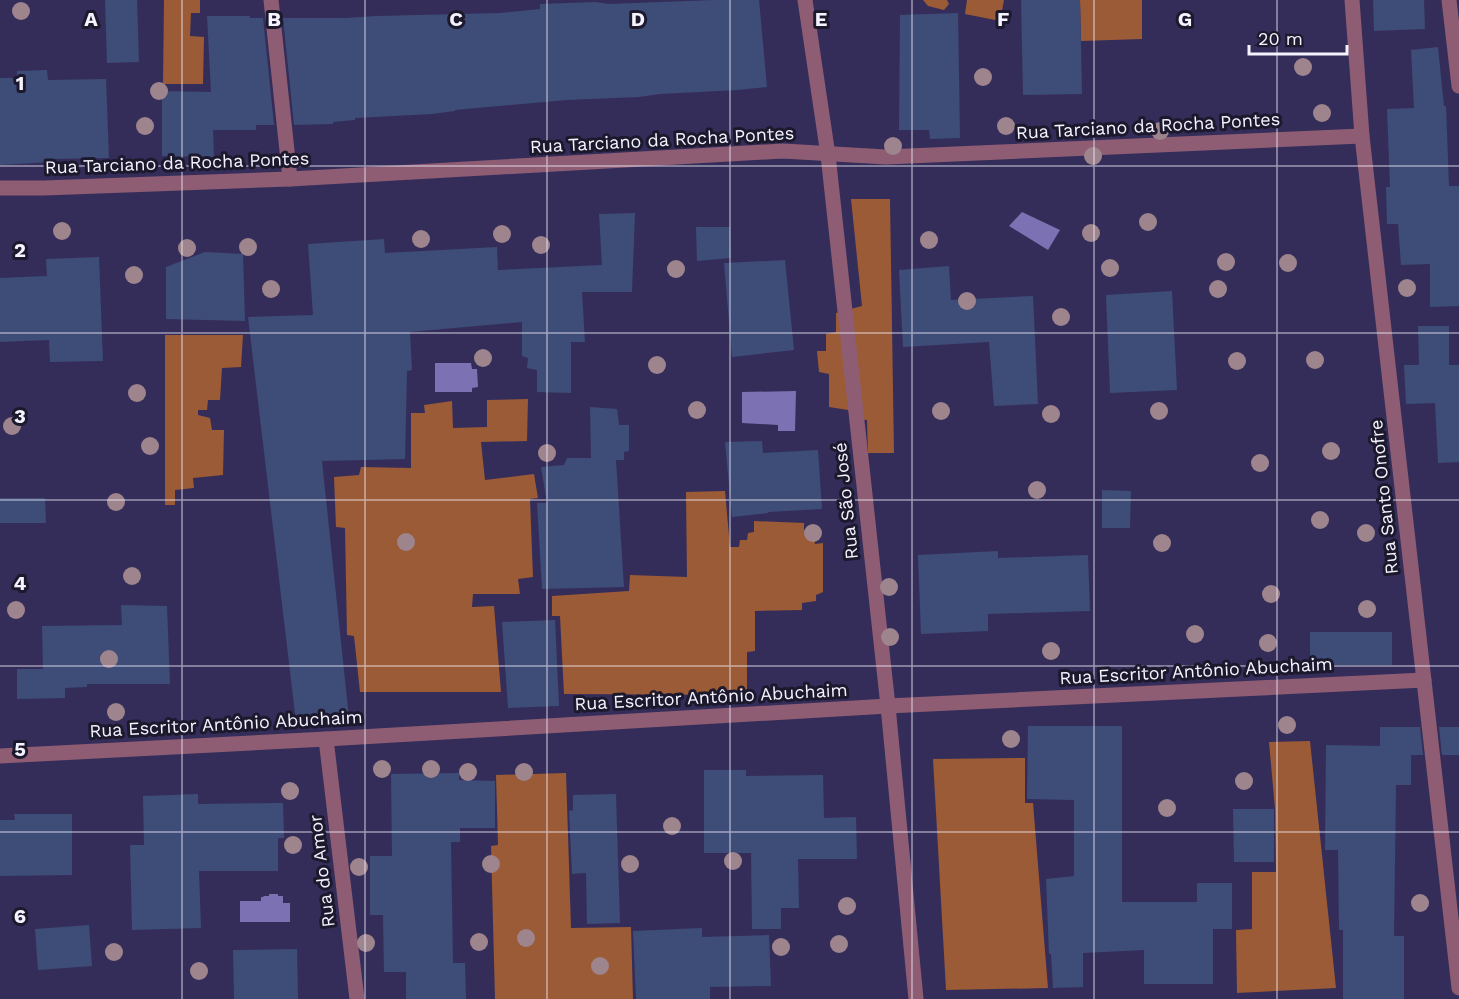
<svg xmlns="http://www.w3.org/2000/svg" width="1459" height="999" viewBox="0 0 1459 999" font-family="'Work Sans',sans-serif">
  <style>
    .forest { fill: #9b5b36 }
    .water { fill: #7b71b3 }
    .building { fill: #3e4c78 }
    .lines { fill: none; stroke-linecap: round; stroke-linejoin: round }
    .minor { stroke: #8e5d74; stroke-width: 15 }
    .tree { fill: #9e848d }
    .grid { fill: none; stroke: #f4f3ff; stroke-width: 1.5; stroke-opacity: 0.55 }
    .labels { text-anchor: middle; stroke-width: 6; stroke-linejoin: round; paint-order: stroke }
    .street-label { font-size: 18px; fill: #f4f3ff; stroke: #1c192d }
    .grid-label { font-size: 20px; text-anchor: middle; font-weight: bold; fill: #f4f3ff; stroke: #1c192d; stroke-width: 6; stroke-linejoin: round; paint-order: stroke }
  </style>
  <rect width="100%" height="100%" fill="#352d59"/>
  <g class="forest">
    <path d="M164 0H200V13H191L190 36 204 37 203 84H163Z"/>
    <path d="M923 0H947L949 4 944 10 928 6Z"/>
    <path d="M967 0H1004L1000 21 965 14Z"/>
    <path d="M1080 0H1142V39L1081 41Z"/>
    <path d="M851 199H890L894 453H868L867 420 851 419 848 410 829 407V374L819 372 817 351H826V334L836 332V313L862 306Z"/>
    <path d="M165 335H243L241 367 222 368 220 400H208L207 410H198V415L210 418 212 430H224L223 475 193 478 194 488 175 490V505H165Z"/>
    <path d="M528 399 527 441 481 442 485 480 534 474 538 498 530 499 533 577 518 579 520 594H473L472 607 494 606 501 692H360L354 636 347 635 345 528 336 527 334 477 359 475 361 467 411 468V413H425L424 405 452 401 453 428 487 427V400Z"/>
    <path d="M725 491 730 547H739L740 540H747L748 533 754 532V521L804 523V534L814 533 815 544 823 543V592L816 595V601L802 603V610L755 611V651L747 652V695L564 694 560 616H552V596L629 591 630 575 687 577 686 492Z"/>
    <path d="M1310 741 1336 988 1237 993 1236 930 1252 929V872H1276L1275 809 1269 742Z"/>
    <path d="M1025 758V803H1033L1048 988 946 990 933 759Z"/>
    <path d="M566 773 571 928 631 927 633 999H495L491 846 498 845 496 775Z"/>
  </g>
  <g class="water">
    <path d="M1022 212 1060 230 1048 250 1009 226Z"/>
    <path d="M435 363H471L472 369H477L478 387 472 388V392H435Z"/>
    <path d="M796 391 795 431H778V425L742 423V392Z"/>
    <path d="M269 894H278V896H283V903H290V922H240V901H261V897H263L264 896H269Z"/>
  </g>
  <g class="building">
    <path d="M105 0H137L139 62 107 63Z"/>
    <path d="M713 0H759L767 87 738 90 660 94 639 97 567 100 455 110V111L432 114 355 118V120L333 122V124L294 125 283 18H346L376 16 500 13 540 9V4L596 2 609 4Z"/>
    <path d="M1021 0H1080L1082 94 1023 95Z"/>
    <path d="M1373 0H1424L1425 29 1374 31Z"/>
    <path d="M958 13 960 138 930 139 929 130H899L900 15Z"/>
    <path d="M207 16H250V18H263L274 125H256V130H213L214 157 162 156V91L211 92Z"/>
    <path d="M1438 47 1444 106H1446L1449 186H1459V306L1430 307V264L1401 265 1398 224H1387L1386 187H1390L1387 109 1414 108 1411 50Z"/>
    <path d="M47 70 48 80 106 79 109 158 52 159V162L0 165V78H17V71Z"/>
    <path d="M635 213 632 292H582L585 342H571V393L537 392V370L527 368 528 358 522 356V322L410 332 412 370 407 371 405 459 322 461 349 718 296 722 248 317 313 315 308 244 384 239 385 253 497 247 498 270 602 265 599 214Z"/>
    <path d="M696 227H730L731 258 697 261Z"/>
    <path d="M205 252 243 254 245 321 166 319V267Z"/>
    <path d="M99 257 103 361 50 362 49 340 0 342V278L47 276 46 259Z"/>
    <path d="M785 260 794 350 732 357 724 263Z"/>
    <path d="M949 266 951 300 1033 296 1038 404 994 406 989 342 903 347 899 270Z"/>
    <path d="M1172 291 1177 390 1110 393 1106 295Z"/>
    <path d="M1418 326H1449V365H1459V462L1438 463 1435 403 1406 404 1404 365H1419Z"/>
    <path d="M590 407 617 409 619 425H629V451L624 452V460H616L624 587 542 589 537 503H547L541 467 564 465 567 458H591Z"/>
    <path d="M762 441 763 453 818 450 822 509 768 512V513L732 517 725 442Z"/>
    <path d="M1102 490 1131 491 1130 528H1102Z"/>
    <path d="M0 498H45L46 523H0Z"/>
    <path d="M998 551V558L1088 555 1090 611 988 614V631L921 634 918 555Z"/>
    <path d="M121 605 167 606 170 684H87V687L65 688V698L17 699V669H43L42 626 122 625Z"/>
    <path d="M555 620 559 706 508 708 502 622Z"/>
    <rect x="1310" y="632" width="82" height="33"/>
    <path d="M1028 726H1122V902H1197V883H1232V929H1213V984H1144V950L1083 953V987L1053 988 1051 954H1049L1046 879 1074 876V800L1027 799Z"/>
    <path d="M1380 727H1420L1423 755H1411V785H1396L1394 936H1404V999H1343V930H1339L1338 850H1325L1326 745 1380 746Z"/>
    <path d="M1439 727H1459V755H1442Z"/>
    <path d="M704 770H746V776L823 775 824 818 856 817 857 859H798L799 908H781V929H752L751 853H704Z"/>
    <path d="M459 773V780L495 781V828H460V842H451L453 963H465L466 999H406V972H384L383 915H370V856H392L391 774Z"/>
    <path d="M198 794V804L283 803 284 838H278V871H199L201 928 132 930 130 845H144L143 796Z"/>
    <path d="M616 794 620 923 587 924 586 873 572 874 569 811 573 810V795Z"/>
    <path d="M1233 809H1274V862H1234Z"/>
    <path d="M14 814H72V875L0 876V820H15Z"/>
    <path d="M89 925 92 966 38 970 35 929Z"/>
    <path d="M702 928V937L769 935 771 986 710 987V999H636L633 931Z"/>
    <path d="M297 949 298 999H234L233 950Z"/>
  </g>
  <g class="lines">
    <g class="minor">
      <path d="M271 0 290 179"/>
      <path d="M805 0 828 155 888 706 916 999"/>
      <path d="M1352 0 1362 136 1459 988"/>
      <path d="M1449 0 1459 86"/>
      <path d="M0 188H44L290 179 783 151 886 157 1362 136"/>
      <path d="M326 739 357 999"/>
      <path d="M0 756 326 739 888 706 1424 680"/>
    </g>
  </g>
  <g class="tree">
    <circle cx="21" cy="11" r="9"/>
    <circle cx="1303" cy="67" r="9"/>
    <circle cx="983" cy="77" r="9"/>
    <circle cx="159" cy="91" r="9"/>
    <circle cx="1322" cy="113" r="9"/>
    <circle cx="145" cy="126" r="9"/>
    <circle cx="1006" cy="126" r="9"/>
    <circle cx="1160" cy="131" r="9"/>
    <circle cx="893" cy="146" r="9"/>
    <circle cx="1093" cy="156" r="9"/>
    <circle cx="1148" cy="222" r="9"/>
    <circle cx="62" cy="231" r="9"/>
    <circle cx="1091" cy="233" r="9"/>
    <circle cx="502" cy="234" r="9"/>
    <circle cx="421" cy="239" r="9"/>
    <circle cx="929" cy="240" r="9"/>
    <circle cx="541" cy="245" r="9"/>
    <circle cx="248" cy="247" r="9"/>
    <circle cx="187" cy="248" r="9"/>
    <circle cx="1226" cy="262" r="9"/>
    <circle cx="1288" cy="263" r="9"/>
    <circle cx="1110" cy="268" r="9"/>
    <circle cx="676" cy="269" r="9"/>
    <circle cx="134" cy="275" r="9"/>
    <circle cx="1407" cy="288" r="9"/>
    <circle cx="271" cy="289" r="9"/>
    <circle cx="1218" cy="289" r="9"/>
    <circle cx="967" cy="301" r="9"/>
    <circle cx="1061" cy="317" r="9"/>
    <circle cx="483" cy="358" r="9"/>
    <circle cx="1315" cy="360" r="9"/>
    <circle cx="1237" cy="361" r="9"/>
    <circle cx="657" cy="365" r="9"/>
    <circle cx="137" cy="393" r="9"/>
    <circle cx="697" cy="410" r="9"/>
    <circle cx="941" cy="411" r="9"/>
    <circle cx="1159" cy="411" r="9"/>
    <circle cx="1051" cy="414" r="9"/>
    <circle cx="12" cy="426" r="9"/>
    <circle cx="150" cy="446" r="9"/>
    <circle cx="1331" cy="451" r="9"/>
    <circle cx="547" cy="453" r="9"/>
    <circle cx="1260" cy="463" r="9"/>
    <circle cx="1037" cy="490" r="9"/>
    <circle cx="116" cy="502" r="9"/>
    <circle cx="1320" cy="520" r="9"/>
    <circle cx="813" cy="533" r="9"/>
    <circle cx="1366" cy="533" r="9"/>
    <circle cx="406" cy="542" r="9"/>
    <circle cx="1162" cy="543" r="9"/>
    <circle cx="132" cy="576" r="9"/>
    <circle cx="889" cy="587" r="9"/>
    <circle cx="1271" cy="594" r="9"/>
    <circle cx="1367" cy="609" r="9"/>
    <circle cx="16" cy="610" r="9"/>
    <circle cx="1195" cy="634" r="9"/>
    <circle cx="890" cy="637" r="9"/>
    <circle cx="1268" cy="643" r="9"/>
    <circle cx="1051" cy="651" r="9"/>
    <circle cx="109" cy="659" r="9"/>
    <circle cx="116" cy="712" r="9"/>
    <circle cx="1287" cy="725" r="9"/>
    <circle cx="1011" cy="739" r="9"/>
    <circle cx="382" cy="769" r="9"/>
    <circle cx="431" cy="769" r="9"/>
    <circle cx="468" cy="772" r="9"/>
    <circle cx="524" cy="772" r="9"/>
    <circle cx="1244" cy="781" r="9"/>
    <circle cx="290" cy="791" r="9"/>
    <circle cx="1167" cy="808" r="9"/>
    <circle cx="672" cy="826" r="9"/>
    <circle cx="293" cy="845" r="9"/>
    <circle cx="733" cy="861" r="9"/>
    <circle cx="491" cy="864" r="9"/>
    <circle cx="630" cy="864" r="9"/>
    <circle cx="359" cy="867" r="9"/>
    <circle cx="1420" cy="903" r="9"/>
    <circle cx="847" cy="906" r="9"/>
    <circle cx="526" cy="938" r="9"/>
    <circle cx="479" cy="942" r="9"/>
    <circle cx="366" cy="943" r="9"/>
    <circle cx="839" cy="944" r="9"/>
    <circle cx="781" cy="947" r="9"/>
    <circle cx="114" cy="952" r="9"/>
    <circle cx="600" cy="966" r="9"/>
    <circle cx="199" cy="971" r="9"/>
  </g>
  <path class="grid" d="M182 0V999M365 0V999M547 0V999M730 0V999M912 0V999M1094 0V999M1277 0V999M0 166H1459M0 333H1459M0 500H1459M0 666H1459M0 832H1459"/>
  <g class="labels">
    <g class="street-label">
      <text transform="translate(1148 126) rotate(-3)" y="6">Rua Tarciano da Rocha Pontes</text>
      <text transform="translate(662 140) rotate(-3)" y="6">Rua Tarciano da Rocha Pontes</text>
      <text transform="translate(177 163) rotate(-2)" y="6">Rua Tarciano da Rocha Pontes</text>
      <text transform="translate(1384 497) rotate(-96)" y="6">Rua Santo Onofre</text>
      <text transform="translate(846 501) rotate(-96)" y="6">Rua São José</text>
      <text transform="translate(1196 671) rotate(-3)" y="6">Rua Escritor Antônio Abuchaim</text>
      <text transform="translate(711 697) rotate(-3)" y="6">Rua Escritor Antônio Abuchaim</text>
      <text transform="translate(226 724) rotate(-3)" y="6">Rua Escritor Antônio Abuchaim</text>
      <text transform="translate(322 871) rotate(-97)" y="6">Rua do Amor</text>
    </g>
  </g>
  <g class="grid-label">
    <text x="91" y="26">A</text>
    <text x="274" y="26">B</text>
    <text x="456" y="26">C</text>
    <text x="638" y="26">D</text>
    <text x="821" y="26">E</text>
    <text x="1003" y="26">F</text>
    <text x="1185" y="26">G</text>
    <text x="20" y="90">1</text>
    <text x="20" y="257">2</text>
    <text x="20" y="423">3</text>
    <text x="20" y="590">4</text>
    <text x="20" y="756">5</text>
    <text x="20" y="923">6</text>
  </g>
  <path d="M1249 45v9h98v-9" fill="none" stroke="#f4f3ff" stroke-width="3"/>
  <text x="1258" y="45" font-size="18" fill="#f4f3ff" stroke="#1c192d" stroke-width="4.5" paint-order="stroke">20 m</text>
</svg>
